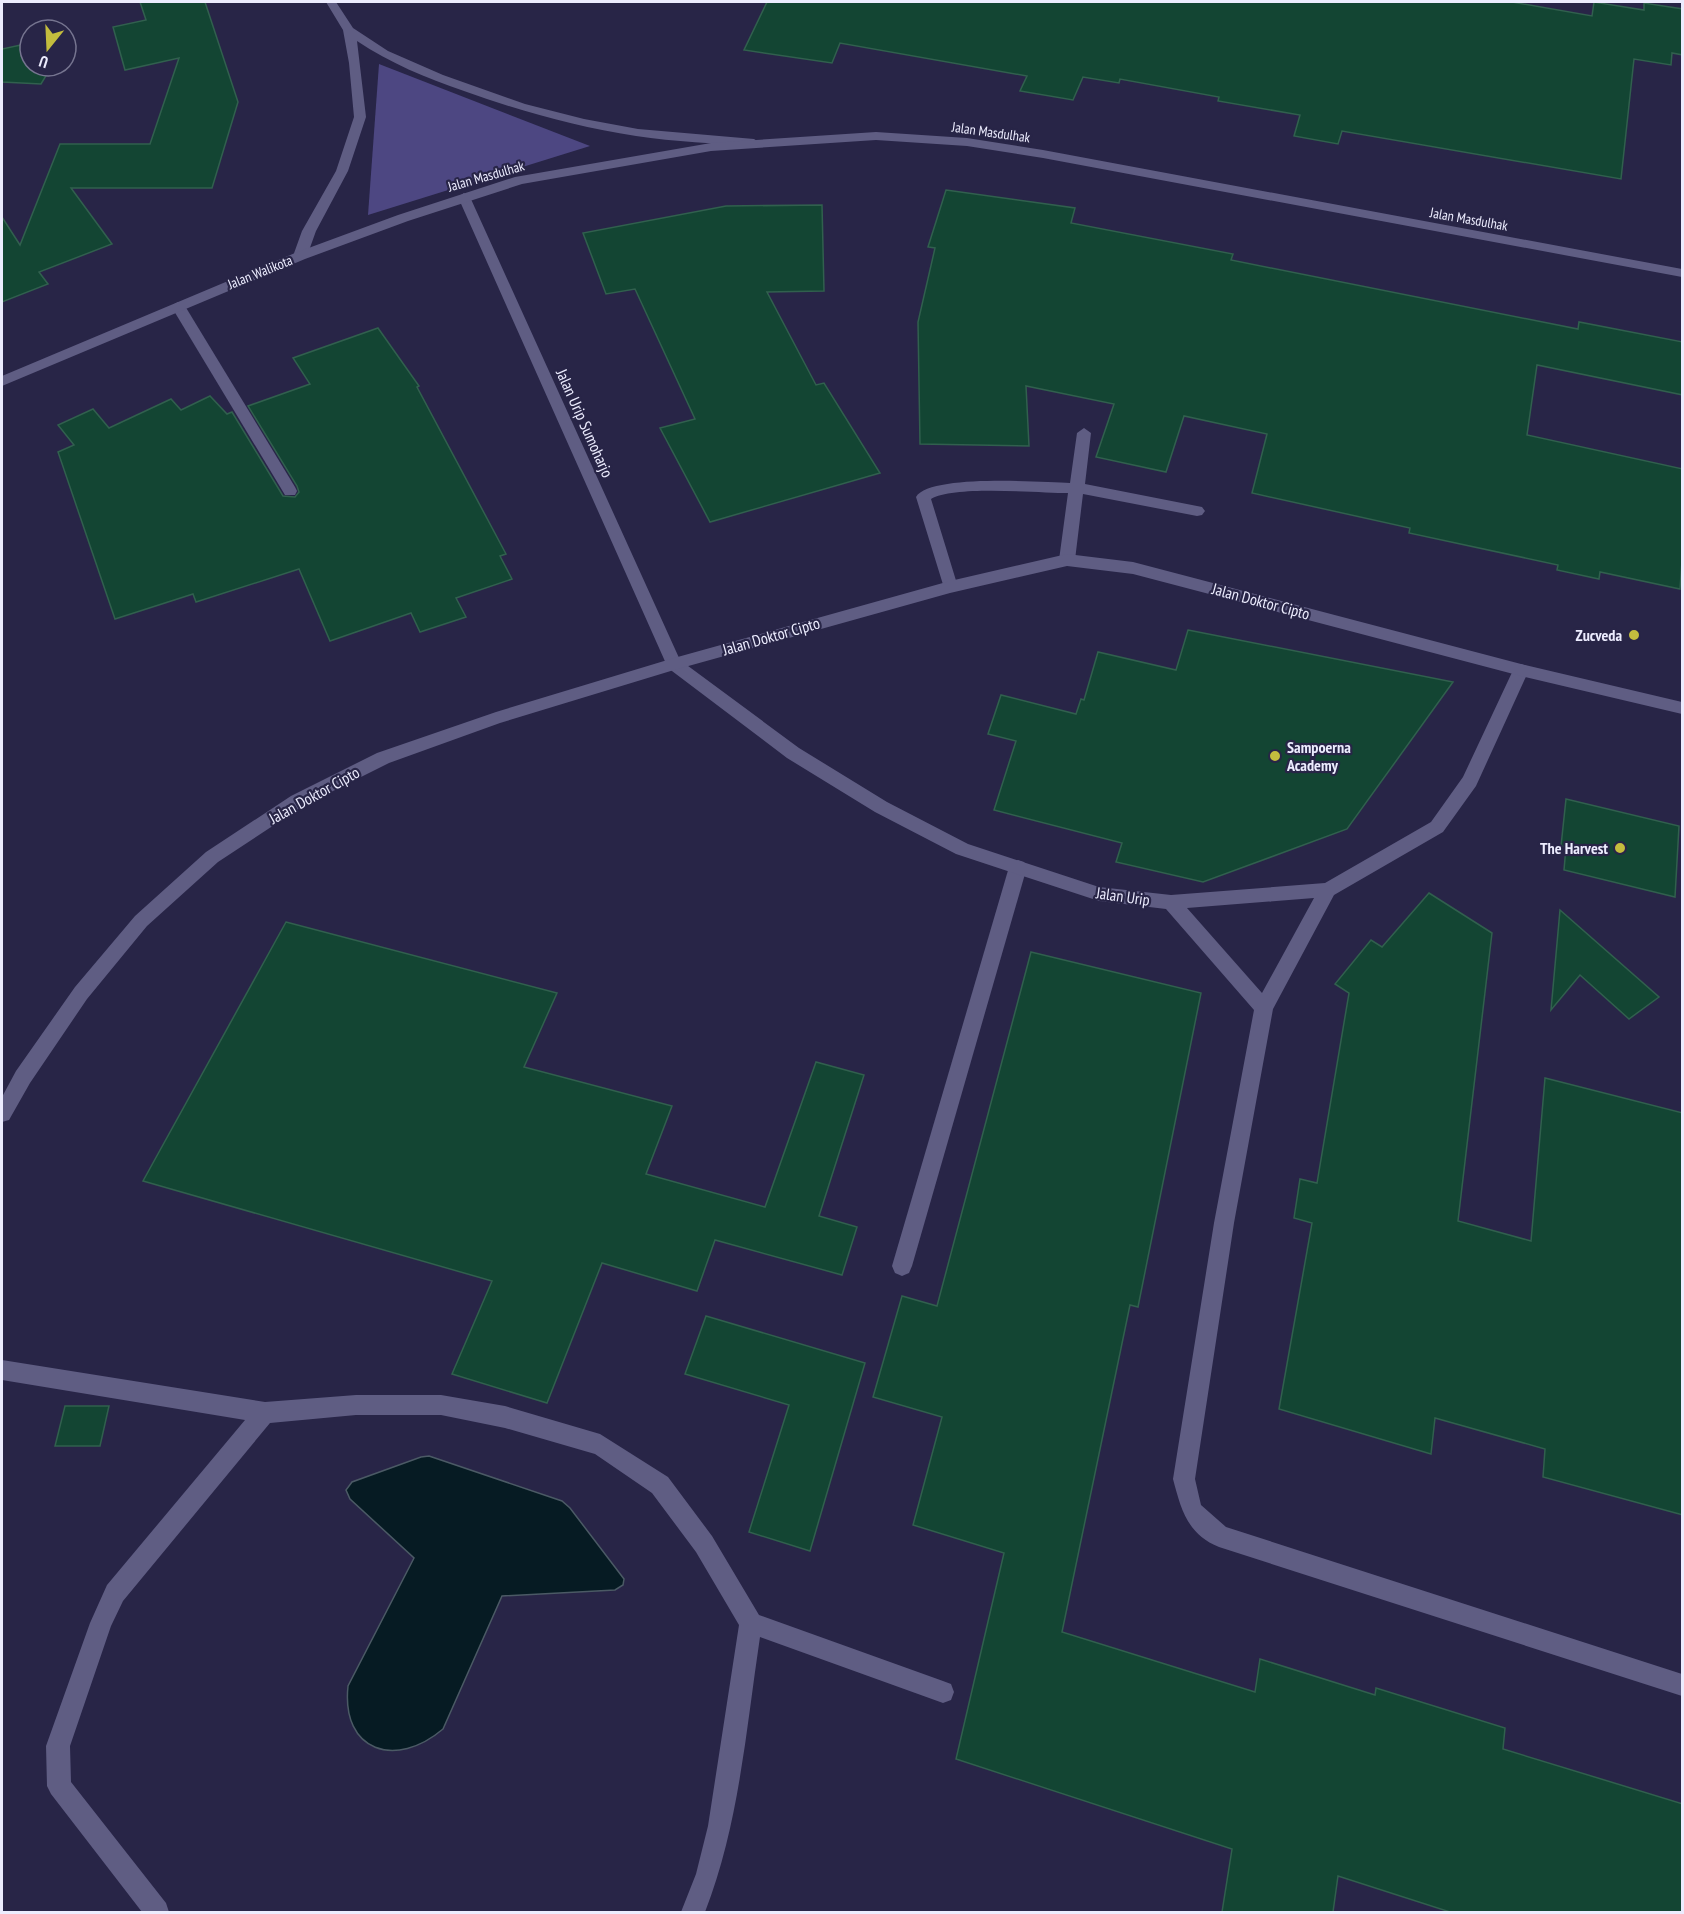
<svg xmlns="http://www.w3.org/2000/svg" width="1684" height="1914" viewBox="0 0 1684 1914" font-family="'PT Sans Narrow',sans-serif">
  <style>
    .green { fill: #4d4782 }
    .water { fill: #061b23; stroke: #4b5a65; stroke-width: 1.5 }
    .building { fill: #134533; stroke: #31604e; stroke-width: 1.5 }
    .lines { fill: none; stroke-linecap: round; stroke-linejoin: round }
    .lane { fill: #5f5d83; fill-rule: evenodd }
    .street { fill: #5f5d83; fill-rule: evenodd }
    .secondary { fill: #5f5d83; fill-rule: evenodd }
    .poi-dot { fill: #c4bd3e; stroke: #282547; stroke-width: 2 }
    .labels { text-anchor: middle; stroke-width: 4.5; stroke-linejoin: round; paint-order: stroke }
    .far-street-label { font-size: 14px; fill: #ececfe; stroke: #282547 }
    .street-label { font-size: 16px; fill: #ececfe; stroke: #282547 }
    .poi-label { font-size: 16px; font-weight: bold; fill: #ececfe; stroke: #282547; text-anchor: end }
  </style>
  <rect width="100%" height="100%" fill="#282547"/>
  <path class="green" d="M379 64 590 146 368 215Z"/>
  <path class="water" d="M429 1456 562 1501 570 1508 624 1579 623 1585 615 1590 502 1596 443 1729C396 1769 341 1752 348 1686L414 1558 350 1499 346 1490 352 1482 421 1457Z"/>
  <g class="building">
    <path d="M140 2H205L238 102 212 188H71L112 244 39 272 48 284 2 302V217L20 245 60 144H150L179 58 125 70 113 27 146 20Z"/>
    <path d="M767 2H1512L1592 16 1594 2 1644 10V3L1683 9V55L1672 53 1671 65 1634 59 1621 179 1342 131 1338 144 1294 136 1300 115 1218 101 1219 97 1120 79 1119 83 1083 77 1073 100 1020 91 1027 76 840 43 832 63 744 50Z"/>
    <path d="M30 43V66H52L41 84 2 82V49Z"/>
    <path d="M946 190 1075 208 1071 223 1233 254 1231 260 1578 329 1579 322 1683 342V395L1537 365 1527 435 1683 469V547L1680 589 1600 572 1599 579 1557 570 1558 565 1409 533 1410 528 1252 493 1267 434 1184 416 1166 472 1096 457 1114 404 1026 386 1029 446 920 444 918 322 935 248 928 247Z"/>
    <path d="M822 205 824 291 767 292 816 385 824 383 880 473 710 522 660 428 695 419 635 289 606 294 583 233 726 206Z"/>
    <path d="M378 328 419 386 417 387 506 554 500 556 512 579 456 598 466 617 420 632 411 613 330 641 299 569 196 602 193 594 115 619 58 452 74 445 58 425 93 409 109 428 171 399 181 410 210 396 227 414 232 412 283 496 295 497 299 492 297 486 248 406 310 384 293 358Z"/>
    <path d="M1188 630 1453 682 1347 829 1203 882 1116 862 1122 843 994 810 1016 741 988 734 1001 695 1076 714 1081 699 1084 700 1098 652 1176 670Z"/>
    <path d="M1566 799 1679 826 1675 897 1564 870 1566 847 1561 846Z"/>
    <path d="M1429 893 1492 933 1458 1221 1531 1241 1545 1078 1683 1113V1515L1543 1477 1545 1449 1435 1418 1431 1454 1279 1409 1312 1223 1294 1218 1300 1179 1317 1183 1349 993 1335 984 1371 940 1382 947Z"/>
    <path d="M1560 910 1659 997 1629 1019 1580 975 1551 1010Z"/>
    <path d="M286 922 557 993 524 1067 672 1106 646 1174 765 1207 816 1062 864 1075 819 1216 857 1227 842 1275 715 1240 697 1291 602 1263 547 1403 452 1374 492 1281 143 1181Z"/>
    <path d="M1031 952 1201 993 1138 1307 1130 1305 1062 1632 1255 1692 1260 1659 1375 1695 1376 1688 1505 1728 1503 1749 1683 1804V1912H1450L1338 1876 1333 1912H1222L1232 1849 956 1759 1004 1553 913 1525 942 1417 873 1397 902 1296 937 1306Z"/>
    <path d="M706 1316 865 1363 810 1551 749 1532 789 1405 685 1374Z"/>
    <path d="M65 1406H109L100 1446H55Z"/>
  </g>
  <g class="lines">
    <g class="lane">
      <path d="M1084 428 1091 433 1085 484 1197 506 1202 507 1205 511 1202 515 1197 516 1083 494 1075 560 1072 564H1062L1059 560 1068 493C1038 493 954 485 931 499L958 587 955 591H945L916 497C930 474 1041 482 1070 483L1077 433Z"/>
      <path d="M1018 860 1024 862 1027 867 912 1266 909 1273 902 1276 895 1273 892 1266 1009 867 1012 862Z"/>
      <path d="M2 1360 265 1402 356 1395H441L505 1406 600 1434 668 1477 712 1536 759 1615 943 1681 951 1684 954 1692 951 1700 943 1703 760 1637C746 1730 739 1825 705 1912H681L696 1874 708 1826 739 1625 696 1552 652 1493 595 1454 505 1428 441 1415H356L270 1423 123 1601 111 1626 70 1746 71 1782 166 1903 169 1912H142L51 1794 47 1786 46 1746 90 1623 107 1585 245 1420 2 1380Z"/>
    </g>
    <g class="street">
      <path d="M326 2H336L353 28 388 51 443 75 525 104 584 119 638 129 754 139 760 143 754 147C715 143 675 142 636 136 577 127 520 111 464 91 426 78 390 63 357 41L366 117 348 171 316 231 307 256 300 260 295 259 293 256 302 231 336 171 354 117 349 63 343 30Z"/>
      <path d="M464 193 470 197 680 660 799 748 887 802 968 844 1099 887 1171 895 1325 883 1431 822 1463 777 1515 666 1521 664 1527 666 1529 670 1476 786 1443 832 1334 895 1273 1009 1234 1223 1195 1479 1201 1505 1226 1527 1682 1674V1696L1219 1547C1187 1534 1181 1509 1173 1479L1214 1223 1254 1010 1166 909 1099 901 956 854 875 812 787 758 668 668 458 197ZM1314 898 1262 993 1187 908Z"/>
      <path d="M178 302 185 306 295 487 297 491 295 495H285L171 306Z"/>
    </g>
    <g class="secondary">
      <path d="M876 132 967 138 1043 150 1682 269V277L1043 158 967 146 876 140 711 151 522 184 408 221 305 259 2 386V376L295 253 398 215 515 177 711 143Z"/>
      <path d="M1067 554 1133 562 1521 664 1682 702V714L1521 676 1133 574 1067 566 950 593 674 670 500 723 389 763 303 806 218 862 147 926 87 999 30 1083 9 1120 2 1122V1097L16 1071 75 987 135 916 206 852 291 796 377 753 496 712 674 658 950 581Z"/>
    </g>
  </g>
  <g class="poi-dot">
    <circle cx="1634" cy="635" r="6"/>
    <circle cx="1275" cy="756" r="6"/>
    <circle cx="1620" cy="848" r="6"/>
  </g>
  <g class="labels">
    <g class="far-street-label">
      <text transform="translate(991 132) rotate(8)" y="5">Jalan Masdulhak</text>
      <text transform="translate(486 176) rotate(-16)" y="5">Jalan Masdulhak</text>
      <text transform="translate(1469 219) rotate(10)" y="5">Jalan Masdulhak</text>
      <text transform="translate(260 272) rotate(-22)" y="5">Jalan Walikota</text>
    </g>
    <g class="street-label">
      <text transform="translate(585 423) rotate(66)" y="6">Jalan Urip Sumoharjo</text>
      <text transform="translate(1261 601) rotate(15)" y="6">Jalan Doktor Cipto</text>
      <text transform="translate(771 636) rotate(-16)" y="6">Jalan Doktor Cipto</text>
      <text transform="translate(314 795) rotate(-29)" y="6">Jalan Doktor Cipto</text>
      <text transform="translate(1123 896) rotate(8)" y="6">Jalan Urip</text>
    </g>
    <g class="poi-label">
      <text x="1622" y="641">Zucveda</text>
      <text x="1287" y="753" text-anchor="start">Sampoerna<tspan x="1287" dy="18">Academy</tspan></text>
      <text x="1608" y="854">The Harvest</text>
    </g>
  </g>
  <rect width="1684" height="1914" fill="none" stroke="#ececfe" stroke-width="6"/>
  <g transform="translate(48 48) rotate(198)"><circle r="28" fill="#282547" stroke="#767590" stroke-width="1.5"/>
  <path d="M0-4.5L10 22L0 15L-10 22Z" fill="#c4bd3e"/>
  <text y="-9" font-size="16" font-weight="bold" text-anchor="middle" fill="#ececfe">U</text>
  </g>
</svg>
